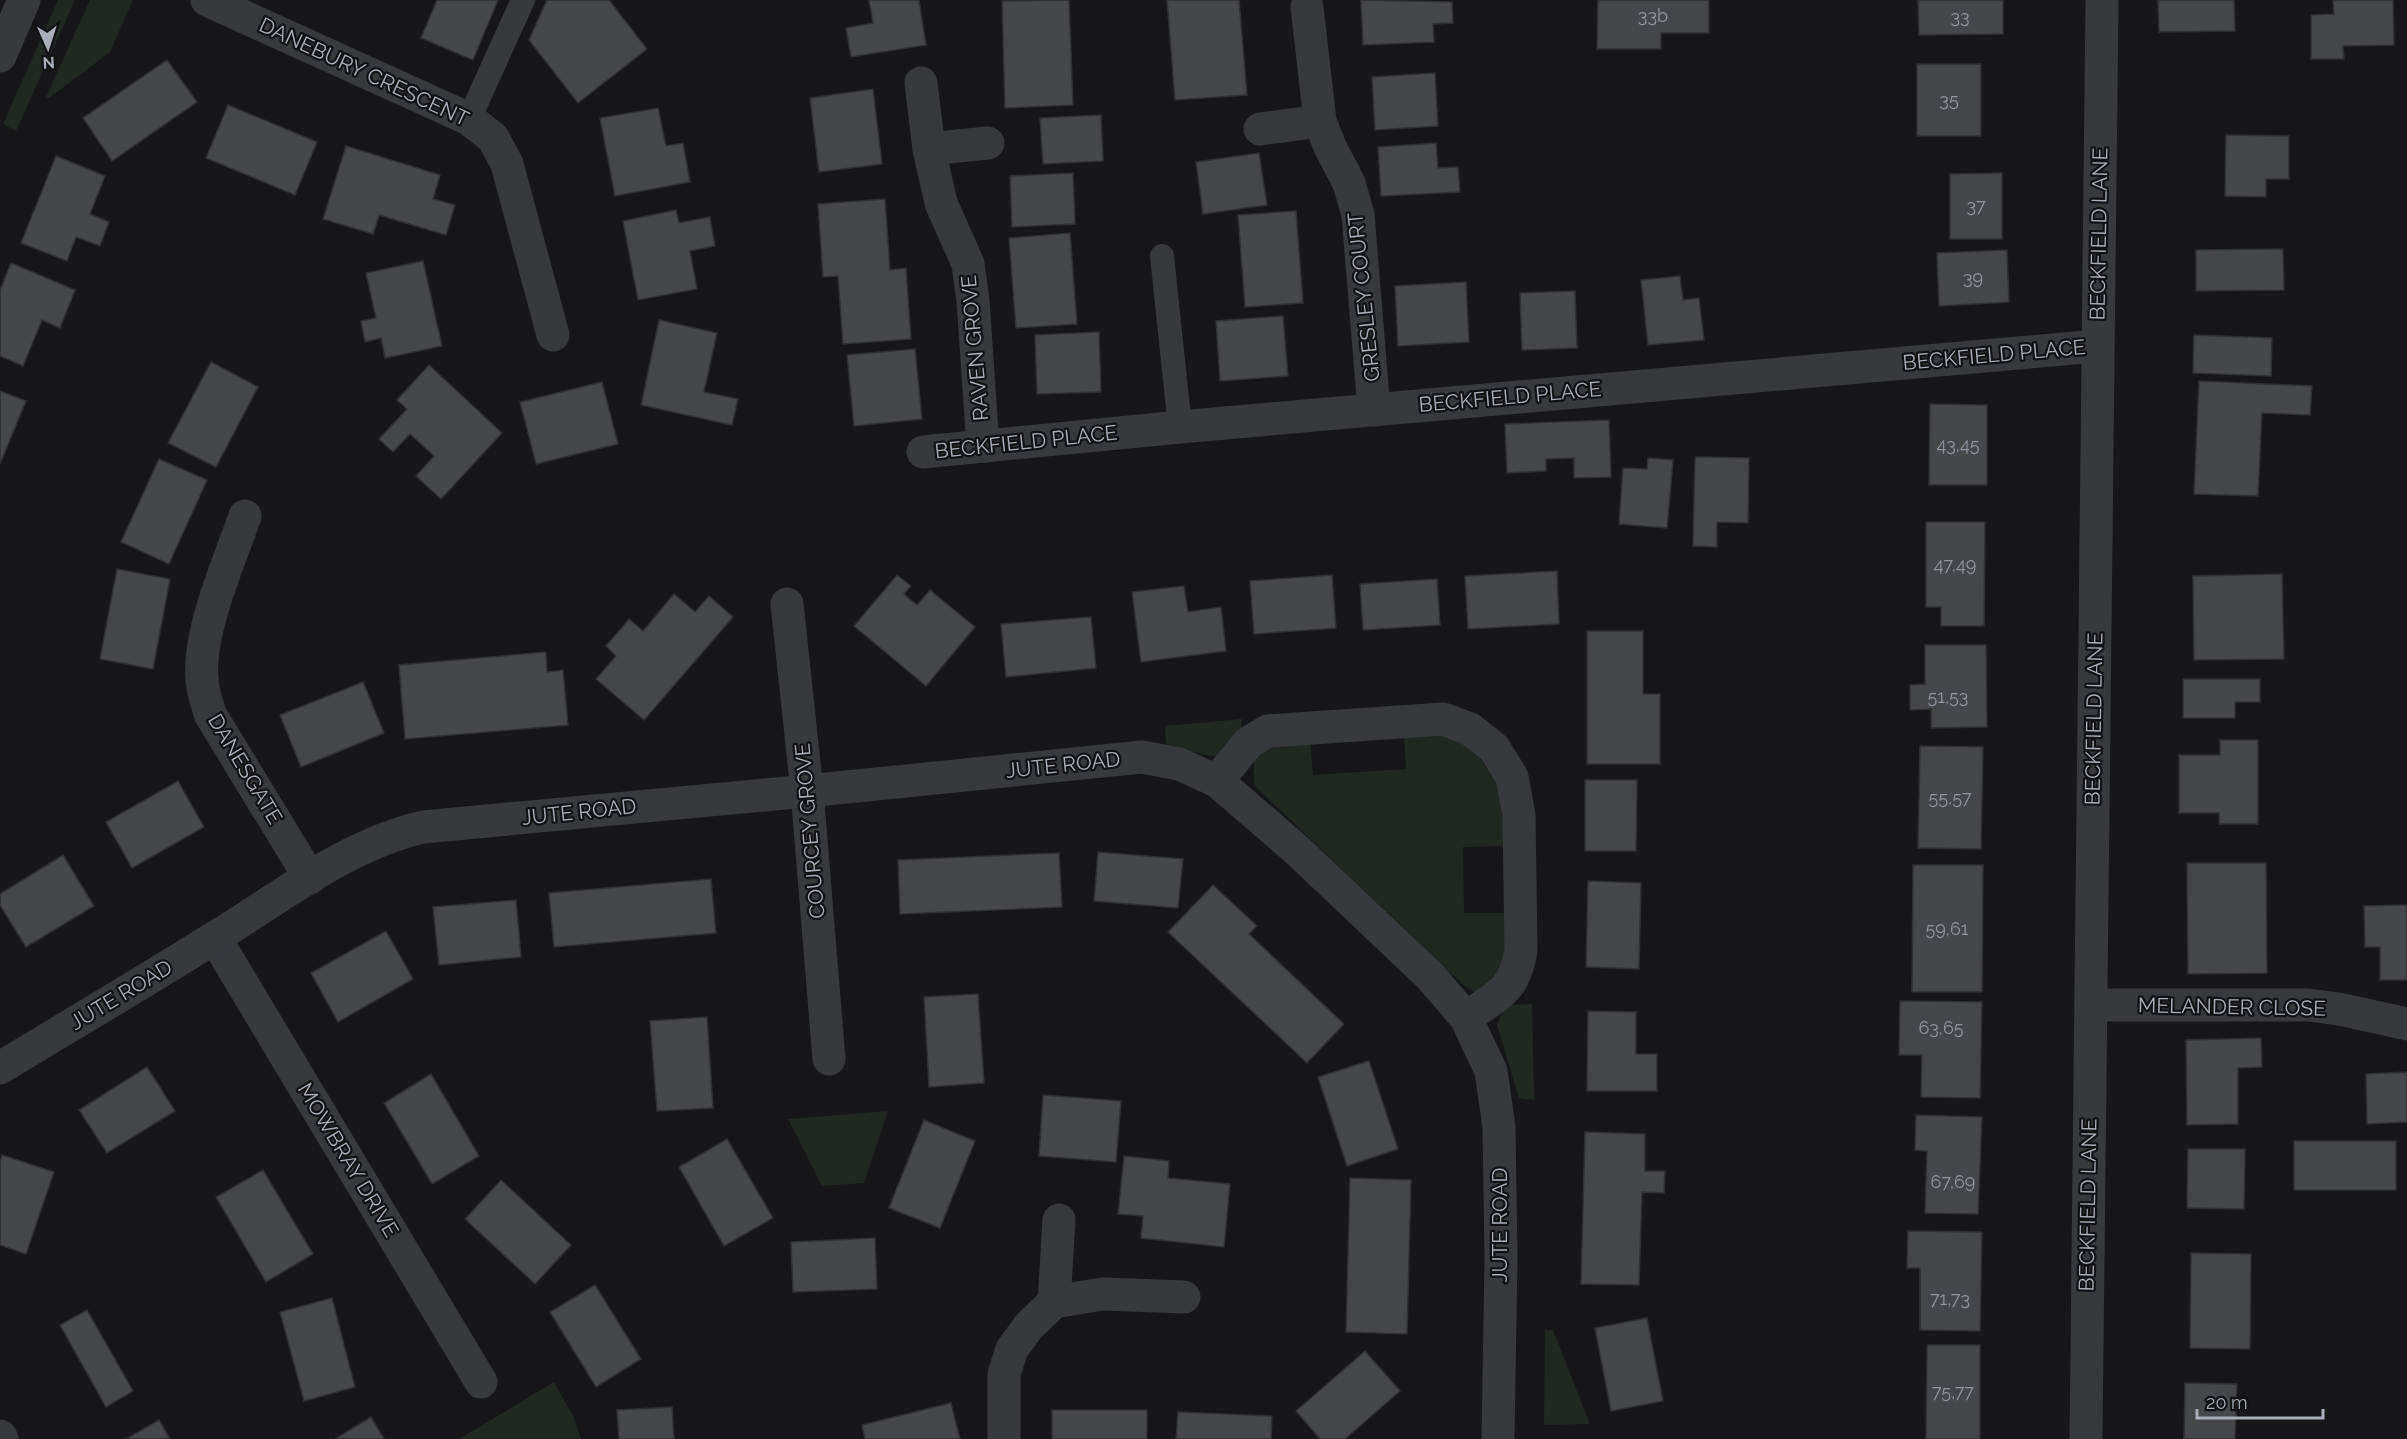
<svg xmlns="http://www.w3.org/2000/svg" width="2407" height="1439" viewBox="0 0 2407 1439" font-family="Raleway,sans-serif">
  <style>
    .green { fill: #212822 }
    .building { fill: #46474b; stroke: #313134; stroke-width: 1.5 }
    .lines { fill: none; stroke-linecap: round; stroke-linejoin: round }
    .service { stroke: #38393d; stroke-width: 24 }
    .minor { stroke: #38393d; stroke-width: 33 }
    .tertiary { stroke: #38393d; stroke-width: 33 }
    .labels { text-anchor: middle; stroke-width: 4.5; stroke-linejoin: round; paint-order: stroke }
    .number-label { font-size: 18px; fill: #90949d }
    .street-label { font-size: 21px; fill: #a9aeb8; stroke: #121214 }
  </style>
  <rect width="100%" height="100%" fill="#171719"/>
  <g class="green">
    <path d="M58 0H75L16 131 3 124Z"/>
    <path d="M90 0H133L110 52 49 98 46 97Z"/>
    <path d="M1242 719 1240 738 1220 756C1201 757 1185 748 1166 745L1165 726Z"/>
    <path d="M1443 731 1467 742 1509 797V846L1463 847 1464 913H1508V960L1487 990 1474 992 1461 983 1254 785V759L1265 743 1310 740 1313 775 1406 769 1404 733Z"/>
    <path d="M1532 1004 1534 1100 1519 1098 1497 1025 1506 1005Z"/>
    <path d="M888 1111 864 1183 822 1186 788 1119Z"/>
    <path d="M1545 1330H1553L1590 1424 1544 1425Z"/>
    <path d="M554 1382 574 1418 581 1439H459Z"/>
  </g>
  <g class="building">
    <path d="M437 0H498L473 60 421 38Z"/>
    <path d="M547 0H609L647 49 578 103 529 40Z"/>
    <path d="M869 0H919L926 45 851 57 846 28 873 23Z"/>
    <path d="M1069 0 1073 105 1005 108 1002 1Z"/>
    <path d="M1167 0H1239L1247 95 1175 100Z"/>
    <path d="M1361 0 1452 2 1453 23 1433 24 1434 42 1363 45Z"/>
    <path d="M1598 0H1709V33H1661V49H1597Z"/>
    <path d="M1918 0H2003V34L1919 35Z"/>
    <path d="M2158 0H2234L2235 31 2159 32Z"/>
    <path d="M2333 0H2393L2394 45 2343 46 2344 59H2311V15L2334 14Z"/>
    <path d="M167 60 197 102 112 161 83 118Z"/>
    <rect x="1917" y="64" width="64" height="72"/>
    <path d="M1435 73 1438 126 1375 130 1372 77Z"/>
    <path d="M873 89 882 164 819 172 810 98Z"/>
    <path d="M228 105 317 142 295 195 206 158Z"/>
    <path d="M658 108 666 146 683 143 690 182 615 196 600 118Z"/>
    <path d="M1101 115 1103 161 1043 164 1040 118Z"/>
    <path d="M2226 135 2289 136V179H2266V197L2225 196Z"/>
    <path d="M1436 143 1438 168 1458 167 1460 192 1381 196 1378 147Z"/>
    <path d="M346 146 440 175 433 199 455 205 446 235 379 215 373 234 323 219Z"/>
    <path d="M1259 153 1267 205 1203 214 1196 162Z"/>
    <path d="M56 156 105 176 90 214 109 222 100 246 76 237 67 261 21 243Z"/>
    <path d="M1073 173 1075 224 1012 227 1010 176Z"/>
    <path d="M2002 173V239H1950V174Z"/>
    <path d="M885 199 890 270 906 268 911 339 843 344 838 276 823 277 818 204Z"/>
    <path d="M676 210 679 223 710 217 715 246 690 251 697 289 638 300 623 221Z"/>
    <path d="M1296 211 1303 303 1245 307 1238 215Z"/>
    <path d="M1070 233 1077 324 1016 328 1009 238Z"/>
    <path d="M2283 249 2284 290 2196 291V250Z"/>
    <path d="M2007 250 2009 302 1939 306 1937 253Z"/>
    <path d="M423 261 442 346 385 358 381 338 365 342 361 321 376 318 366 273Z"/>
    <path d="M11 263 75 290 60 328 42 320 23 366 0 356V290Z"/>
    <path d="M1680 276 1683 300 1699 298 1704 340 1648 345 1641 280Z"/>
    <path d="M1466 282 1469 342 1398 346 1395 286Z"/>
    <path d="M1575 291 1577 348 1522 350 1520 293Z"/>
    <path d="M1283 316 1288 376 1220 381 1216 321Z"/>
    <path d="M659 320 717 333 704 392 738 399 732 425 641 405Z"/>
    <path d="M1099 332 1101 392 1037 394 1035 335Z"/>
    <path d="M2194 335 2272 338 2271 376 2193 373Z"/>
    <path d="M915 349 922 419 854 426 847 355Z"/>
    <path d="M211 362 258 387 216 467 168 443Z"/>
    <path d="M429 365 502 433 441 499 416 476 434 456 410 434 393 452 379 439 407 409 397 400Z"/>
    <path d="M2199 381 2312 386 2310 415 2262 413 2258 496 2194 494Z"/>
    <path d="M602 382 618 444 536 464 520 402Z"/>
    <path d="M0 391 26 401 0 464Z"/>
    <path d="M1930 404 1987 405V485H1929Z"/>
    <path d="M1609 420 1611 477 1574 478V458L1546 459V471L1507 473 1505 424Z"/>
    <path d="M1695 457 1749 458 1748 523 1717 522V547L1693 546Z"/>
    <path d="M1648 458 1673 460 1667 528 1619 524 1623 468 1647 469Z"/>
    <path d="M159 459 207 480 169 564 121 542Z"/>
    <path d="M1926 522H1985L1984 626H1941V607H1926Z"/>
    <path d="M117 569 170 579 153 669 100 659Z"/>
    <path d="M1557 571 1559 624 1468 629 1465 576Z"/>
    <path d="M2282 574 2284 659 2194 660 2193 576Z"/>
    <path d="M897 575 911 586 904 594 917 605 930 590 975 627 926 686 854 626Z"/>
    <path d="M1332 575 1336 628 1254 634 1250 581Z"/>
    <path d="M1437 579 1440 625 1363 630 1360 584Z"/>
    <path d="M1184 586 1188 612 1221 607 1226 651 1141 662 1132 592Z"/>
    <path d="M674 594 695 612 709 596 733 617 644 720 596 679 616 656 606 646 629 619 643 631Z"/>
    <path d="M1091 617 1096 668 1006 677 1001 624Z"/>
    <path d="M1587 631H1643V694H1660V764H1587Z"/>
    <path d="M1925 645H1986L1987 727 1931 728V709L1910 710V685L1925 684Z"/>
    <path d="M546 652 547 672 563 670 568 725 405 739 399 665Z"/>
    <path d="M2183 679H2260V702H2235V718H2183Z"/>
    <path d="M363 682 384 733 301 767 280 715Z"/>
    <path d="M2220 740H2258V824H2219V813H2179V755H2220Z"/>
    <path d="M1920 746 1983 747 1981 849 1918 848Z"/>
    <path d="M1585 780H1637L1636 851H1585Z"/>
    <path d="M178 781 204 827 132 868 106 822Z"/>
    <path d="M1098 852 1183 859 1178 908 1094 901Z"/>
    <path d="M1059 853 1062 907 900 914 898 860Z"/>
    <path d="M63 855 94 906 26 947 0 905V894Z"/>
    <path d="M2187 863H2266L2267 973 2188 974Z"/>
    <path d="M1913 865H1983L1982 992H1912Z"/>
    <path d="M711 879 716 933 554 947 549 893Z"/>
    <path d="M1588 881 1641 883 1639 969 1586 967Z"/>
    <path d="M1213 885 1257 926 1249 934 1344 1024 1307 1063 1168 932Z"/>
    <path d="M516 900 521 957 439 965 433 907Z"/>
    <path d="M2407 905V980H2380V947H2365L2364 906Z"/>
    <path d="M386 931 413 979 338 1022 311 973Z"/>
    <path d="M978 994 984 1083 929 1087 924 997Z"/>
    <path d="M1900 1001 1982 1002 1980 1098 1921 1097 1922 1055H1899Z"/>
    <path d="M1588 1011 1636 1012V1054H1657V1091H1587Z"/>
    <path d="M707 1017 713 1108 657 1111 650 1021Z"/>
    <path d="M2261 1038 2262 1067 2238 1068V1124L2187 1125 2186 1040Z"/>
    <path d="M1369 1061 1398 1149 1347 1166 1318 1077Z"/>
    <path d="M147 1067 175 1111 107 1153 79 1110Z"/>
    <path d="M2407 1072V1122L2367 1124 2366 1074Z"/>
    <path d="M431 1074 479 1156 432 1184 384 1103Z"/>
    <path d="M1043 1095 1121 1101 1116 1162 1039 1156Z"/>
    <path d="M1916 1115 1982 1117 1978 1214 1925 1213 1927 1151 1915 1150Z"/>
    <path d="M924 1120 975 1141 940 1228 889 1208Z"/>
    <path d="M1585 1132 1645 1134V1171H1665L1664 1193 1642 1192 1639 1285 1581 1284Z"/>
    <path d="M727 1139 773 1218 724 1246 679 1167Z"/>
    <rect x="2294" y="1141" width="102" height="49"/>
    <path d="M2188 1149H2245L2244 1209 2187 1208Z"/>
    <path d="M2 1155 54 1172 26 1254 0 1245V1162Z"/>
    <path d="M1124 1156 1169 1161 1168 1178 1230 1184 1224 1247 1141 1238 1143 1216 1118 1214Z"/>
    <path d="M263 1170 313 1254 266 1282 216 1197Z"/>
    <path d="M1350 1178 1411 1180 1407 1334 1346 1332Z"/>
    <path d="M501 1180 571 1245 535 1284 465 1219Z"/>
    <path d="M1908 1231 1982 1232 1980 1331 1920 1330V1268H1907Z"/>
    <path d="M875 1238 877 1289 793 1292 791 1242Z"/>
    <path d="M2191 1253 2251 1254 2250 1349 2190 1348Z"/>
    <path d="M595 1285 641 1359 596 1387 550 1312Z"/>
    <path d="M332 1298 355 1387 304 1401 280 1312Z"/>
    <path d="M87 1310 133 1391 106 1407 60 1325Z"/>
    <path d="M1647 1318 1663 1401 1611 1411 1595 1328Z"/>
    <path d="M1927 1345H1980V1439H1926Z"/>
    <path d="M1365 1351 1400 1391 1345 1439H1320L1296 1411Z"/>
    <path d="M2185 1383 2237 1384 2235 1439H2184Z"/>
    <path d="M951 1403 960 1439H865L862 1425Z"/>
    <path d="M672 1407 674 1439H619L617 1410Z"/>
    <rect x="1052" y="1410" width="95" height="29"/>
    <path d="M1178 1412 1272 1416 1271 1439H1176Z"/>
    <path d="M371 1417 384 1439H335Z"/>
    <path d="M159 1420 170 1439H126Z"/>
  </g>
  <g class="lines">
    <g class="service">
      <path d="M469 119 523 0"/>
      <path d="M1162 256 1180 427"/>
    </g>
    <g class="minor">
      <path d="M207 0 469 119 493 138 507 164 553 335"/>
      <path d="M1307 7 1320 121 1330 147 1349 183 1358 215 1374 410"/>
      <path d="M0 56 24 0"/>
      <path d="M921 83 929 149 941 203 968 264 973 301 983 446"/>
      <path d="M1260 129 1320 121"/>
      <path d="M929 149 988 143"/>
      <path d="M923 452 1180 427 2097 346"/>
      <path d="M245 516C229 563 194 639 203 687 204 696 208 705 210 714L310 878"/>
      <path d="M787 604 807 791 829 1059"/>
      <path d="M1217 781 1249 742 1268 731 1443 719 1470 729 1494 748 1512 777 1519 815 1521 951C1514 992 1497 995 1466 1018"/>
      <path d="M215 938 481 1382"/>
      <path d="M2091 1005H2308L2339 1009 2407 1024"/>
      <path d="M0 1068C74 1023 149 979 222 933 285 894 349 844 423 827L807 791 1142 757 1179 764 1217 781 1298 851 1431 977 1466 1018 1491 1071 1499 1127 1501 1258 1498 1439"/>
      <path d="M1054 1302 1059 1220"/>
      <path d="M0 1436 2 1439"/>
      <path d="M1004 1439V1374L1012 1349 1029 1326 1054 1302 1103 1294 1184 1297"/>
    </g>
    <path class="tertiary" d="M2086 1439 2102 0"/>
  </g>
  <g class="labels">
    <g class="number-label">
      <text x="1653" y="22">33b</text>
      <text x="1960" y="23">33</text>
      <text x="1949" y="106">35</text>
      <text x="1976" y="212">37</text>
      <text x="1973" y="284">39</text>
      <text x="1958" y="451">43,45</text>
      <text x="1955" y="571">47,49</text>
      <text x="1948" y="703">51,53</text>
      <text x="1950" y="804">55,57</text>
      <text x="1947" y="935">59,61</text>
      <text x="1941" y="1034">63,65</text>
      <text x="1953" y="1188">67,69</text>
      <text x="1950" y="1305">71,73</text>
      <text x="1953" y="1398">75,77</text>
    </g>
    <g class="street-label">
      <text transform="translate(364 72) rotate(25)" y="7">DANEBURY CRESCENT</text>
      <text transform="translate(2099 234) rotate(-89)" y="7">BECKFIELD LANE</text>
      <text transform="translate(1364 297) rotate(-96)" y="7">GRESLEY COURT</text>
      <text transform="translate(975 348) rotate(-95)" y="7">RAVEN GROVE</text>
      <text transform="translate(1994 355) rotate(-5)" y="7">BECKFIELD PLACE</text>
      <text transform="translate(1510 397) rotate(-5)" y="7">BECKFIELD PLACE</text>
      <text transform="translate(1026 442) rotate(-6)" y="7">BECKFIELD PLACE</text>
      <text transform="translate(2094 719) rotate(-89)" y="7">BECKFIELD LANE</text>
      <text transform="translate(1063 765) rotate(-6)" y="7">JUTE ROAD</text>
      <text transform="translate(245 769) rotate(59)" y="7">DANESGATE</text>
      <text transform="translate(579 812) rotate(-6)" y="7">JUTE ROAD</text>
      <text transform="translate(810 831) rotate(-95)" y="7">COURCEY GROVE</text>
      <text transform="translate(121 995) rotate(-31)" y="7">JUTE ROAD</text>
      <text transform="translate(2232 1007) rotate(1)" y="7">MELANDER CLOSE</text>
      <text transform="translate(348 1160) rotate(59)" y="7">MOWBRAY DRIVE</text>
      <text transform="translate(2088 1205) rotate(-89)" y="7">BECKFIELD LANE</text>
      <text transform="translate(1500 1225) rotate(-90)" y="7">JUTE ROAD</text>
    </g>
  </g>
  <g transform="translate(48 48) rotate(177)" stroke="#121214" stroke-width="4.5" paint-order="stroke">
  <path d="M0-4.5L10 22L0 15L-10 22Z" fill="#a9aeb8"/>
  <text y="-9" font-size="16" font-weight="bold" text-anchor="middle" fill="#a9aeb8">N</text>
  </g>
  <path d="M2197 1409v9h126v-9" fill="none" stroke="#a9aeb8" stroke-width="3"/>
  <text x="2206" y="1409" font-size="18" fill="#a9aeb8" stroke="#121214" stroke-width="4.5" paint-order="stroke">20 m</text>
</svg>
